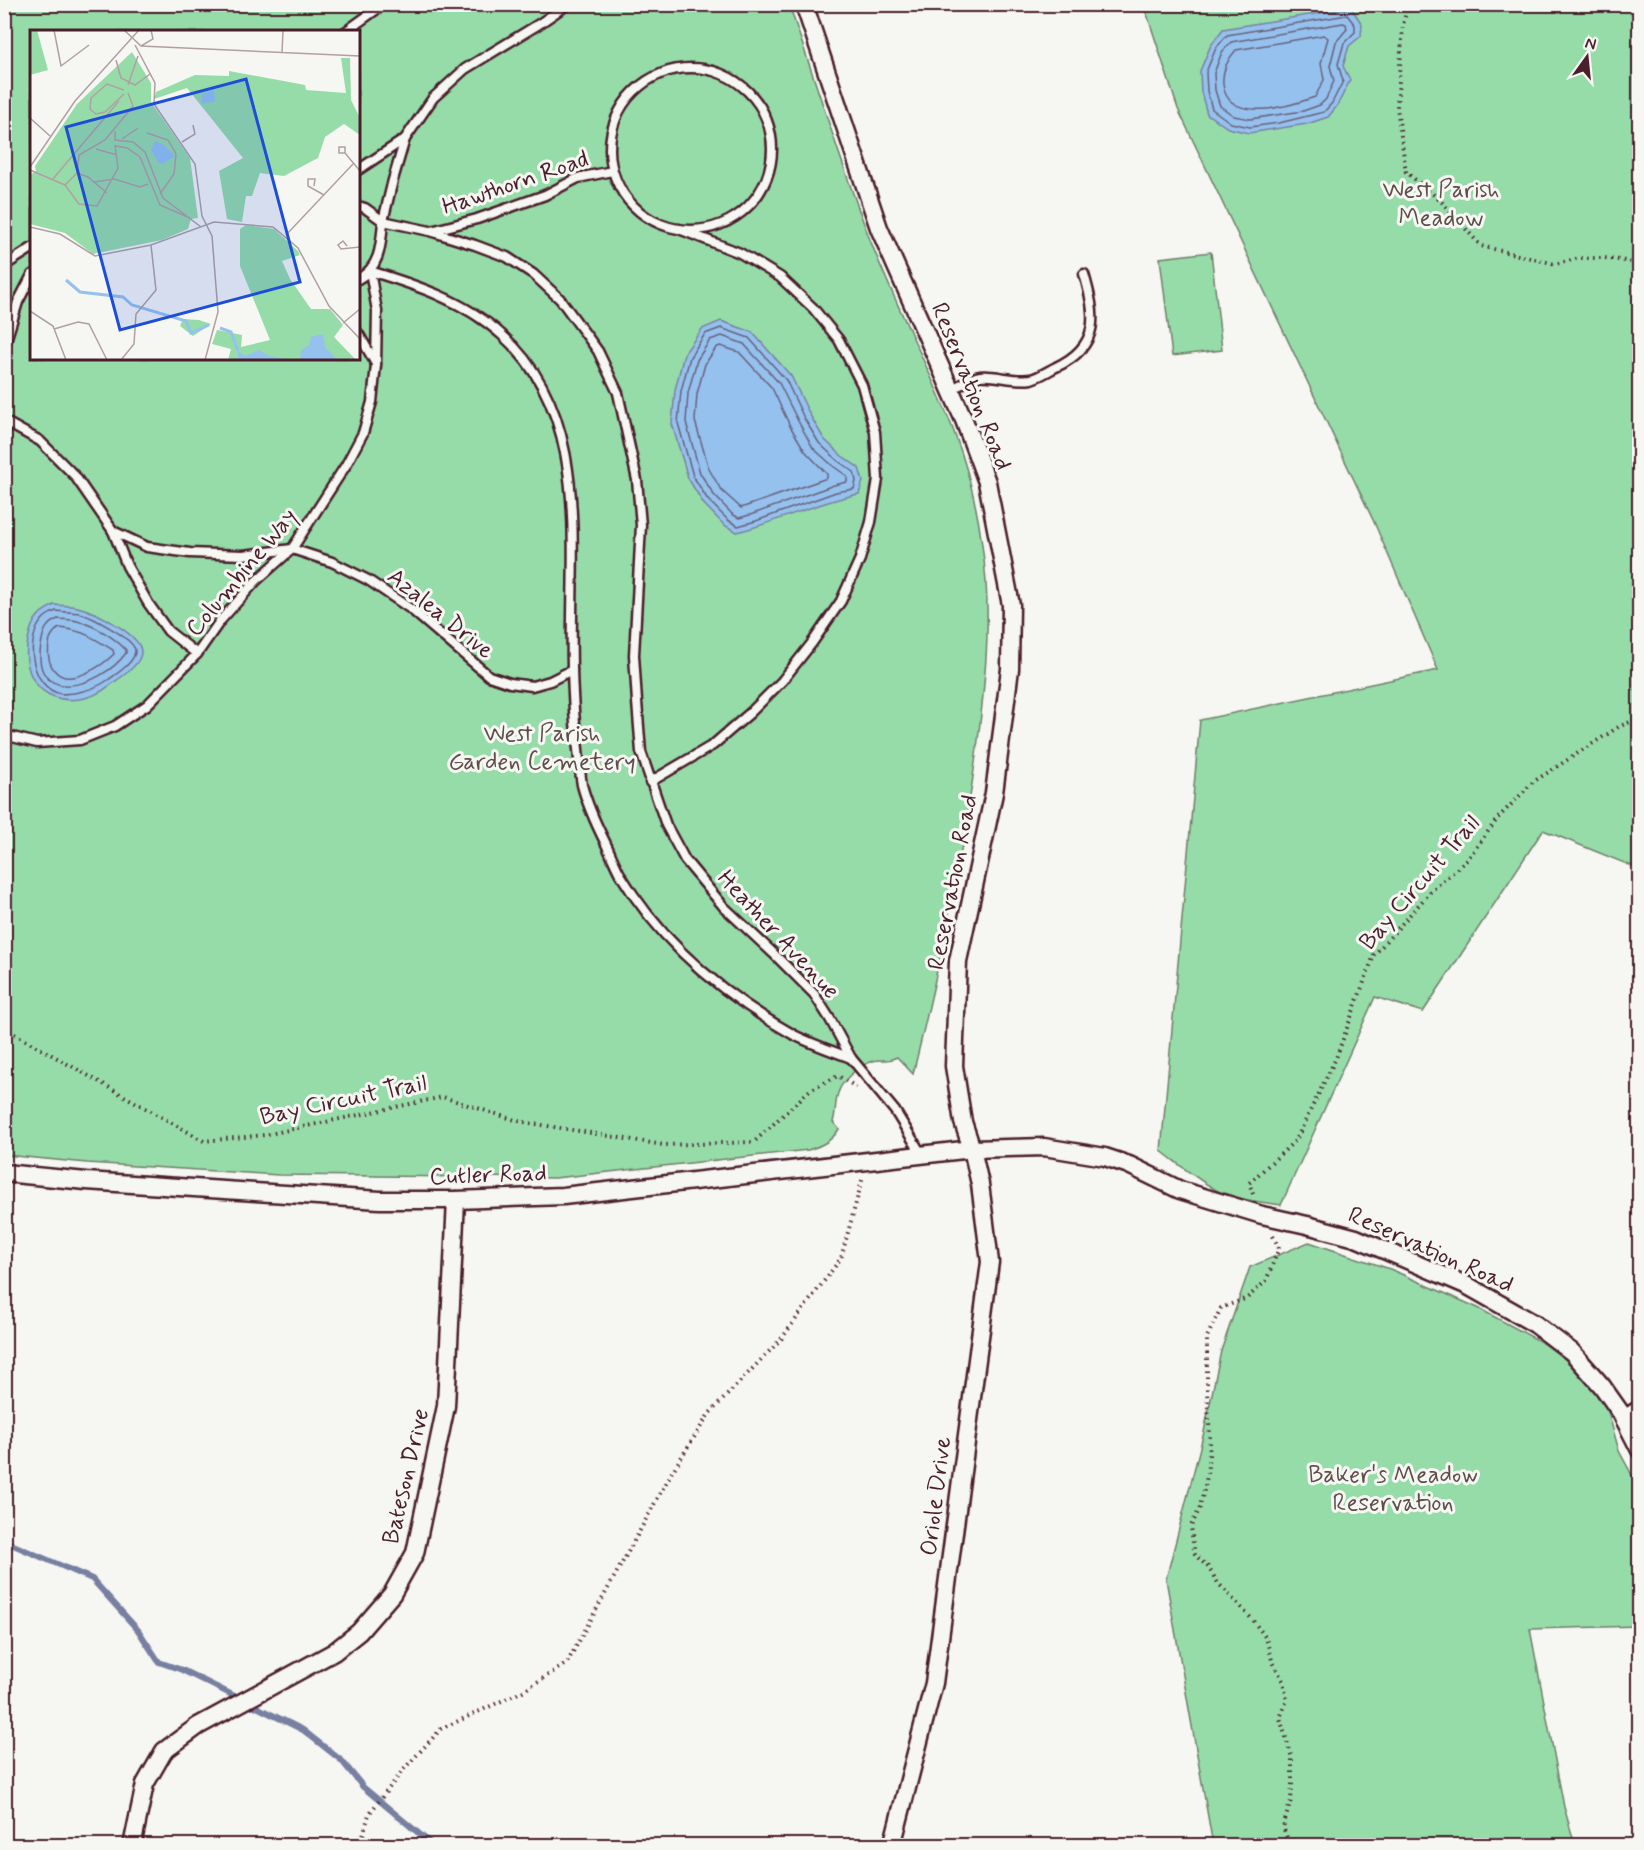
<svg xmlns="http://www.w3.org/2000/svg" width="1644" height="1850" viewBox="0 0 1644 1850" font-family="Mynerve,sans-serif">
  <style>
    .green { fill: #96dca9; stroke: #707e6a; stroke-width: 1.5; fill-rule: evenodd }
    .water { fill: #95c1ef; stroke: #7780a1; stroke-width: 1.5 }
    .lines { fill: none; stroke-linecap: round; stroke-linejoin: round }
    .shore { stroke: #686079; stroke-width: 1.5 }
    .stream { stroke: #7780a1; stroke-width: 6 }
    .service-casing { stroke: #4a1f2b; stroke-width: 13 }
    .minor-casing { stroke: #4a1f2b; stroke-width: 21 }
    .path { stroke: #4a1f2b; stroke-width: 4; stroke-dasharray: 1.5 4.5; stroke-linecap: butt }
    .service { stroke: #f6f6f2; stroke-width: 8 }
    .minor { stroke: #f6f6f2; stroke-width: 16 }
    .labels { text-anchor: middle; stroke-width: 6; stroke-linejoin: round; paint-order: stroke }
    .street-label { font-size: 24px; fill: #4a1f2b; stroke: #f6f6f2 }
    .park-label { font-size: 24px; fill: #5d4e4a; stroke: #f6f6f2 }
    .inset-river { fill: none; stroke: #95c1ef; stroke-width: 3 }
    .inset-road { fill: none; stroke: #b1a0a2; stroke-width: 1.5 }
    .view { fill: #1d4ed8; fill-opacity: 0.15; stroke: #1d4ed8; stroke-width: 3 }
    .inset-edge { fill: none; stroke: #4a1f2b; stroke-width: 3 }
  </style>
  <rect width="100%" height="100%" fill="#f6f6f2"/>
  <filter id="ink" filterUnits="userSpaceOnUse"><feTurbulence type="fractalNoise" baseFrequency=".0167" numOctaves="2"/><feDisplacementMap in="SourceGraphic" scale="12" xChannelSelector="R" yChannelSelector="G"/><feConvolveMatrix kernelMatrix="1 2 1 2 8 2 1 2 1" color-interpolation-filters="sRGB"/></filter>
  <g filter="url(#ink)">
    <g class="green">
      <path d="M4 5H789C816 82 840 161 869 237 894 303 929 366 954 432 968 468 977 507 982 545 992 612 986 674 978 740 964 853 940 964 913 1074L897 1057C886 1063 883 1058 873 1061 859 1066 843 1078 838 1093 835 1102 836 1112 833 1122L839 1129C832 1141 821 1146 808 1150L555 1178 279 1175 87 1163 5 1155ZM32 32H358V358H32Z"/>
      <path d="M1144 5H1639V869L1543 830 1423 1012 1375 997 1281 1205C1263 1202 1236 1200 1220 1192 1199 1181 1180 1165 1161 1151L1200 720 1438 670 1374 522 1178 109Z"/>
      <path d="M1211 252 1222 350 1172 356 1160 258Z"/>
      <path d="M1309 1242 1390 1269 1478 1308 1543 1343 1579 1370 1606 1404 1619 1451 1639 1488V1626L1530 1629 1564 1807 1575 1845H1213L1166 1579 1204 1432 1221 1351 1250 1267Z"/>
    </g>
    <g class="water">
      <path d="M1351 8 1362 24 1361 36 1349 46 1343 66 1350 80 1337 106 1328 117 1307 124 1249 133 1228 128 1207 114 1201 92 1200 71 1211 45 1223 29Z"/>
      <path d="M721 321 752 332 791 376 810 415 824 439 842 456 859 468 863 481 859 494C817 502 778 522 737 532L724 525 703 503 688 478 672 424 675 390 684 354 702 329Z"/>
      <path d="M54 605C63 606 73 605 81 608 96 612 143 636 141 653 140 664 126 674 117 680 108 687 98 695 85 698 46 707 20 679 28 640 30 631 32 622 39 615 42 611 49 608 54 605Z"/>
    </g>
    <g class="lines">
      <g class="shore">
        <path d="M1347 15 1355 25V32L1344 43 1338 64 1343 81 1332 103 1324 112 1279 123 1250 127 1231 123 1212 109 1207 91 1206 72 1216 48 1227 35Z"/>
        <path d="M1343 23 1346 24 1347 29 1336 42 1330 66 1334 81 1326 99 1320 105 1303 111 1250 119 1234 116 1220 106 1215 90 1214 73 1222 52 1231 42Z"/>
        <path d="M1324 35 1328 38 1321 63 1324 80 1315 97C1290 106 1227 125 1223 84 1222 72 1227 60 1236 50Z"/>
        <path d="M721 328 749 338 786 380 804 418 819 443 838 461 854 472 856 481 854 489 836 492 756 521 738 526 728 520 708 500 693 476 678 423 681 391 690 357 705 334Z"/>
        <path d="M722 336 744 344 779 383 798 421 813 448 833 466 847 476V482L834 485 753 514 739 518 732 514 714 495 700 473 686 422 688 393 697 360 710 340Z"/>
        <path d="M720 346 739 352 772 388 790 426 805 451 827 474V478L741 508 721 490 709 469 695 421 697 394 705 364 716 348Z"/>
        <path d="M56 611C63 612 71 612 79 613 90 616 133 638 135 650 136 662 116 674 108 680 98 687 87 691 74 693 70 693 65 694 61 694 30 688 24 637 44 618 47 615 52 613 56 611Z"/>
        <path d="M58 619C64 620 71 619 77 621 94 625 114 637 126 650V653C100 689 27 707 42 640 44 629 48 623 58 619Z"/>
        <path d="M60 628C82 630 94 638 113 650L114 654C102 666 69 688 55 671 45 660 46 634 60 628Z"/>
      </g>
      <path class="stream" d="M4 1541 92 1579 138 1630 159 1662 182 1670 303 1730 342 1761 363 1787 434 1846"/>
      <g class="service-casing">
        <g id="service">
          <path d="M345 32 384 4"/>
          <circle cx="691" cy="149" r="81"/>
          <path d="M405 139 393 180 383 221 430 231 475 245 507 257 533 274 560 299 598 351 618 393 637 480 641 525 634 655 637 702 641 752 666 825 685 860 724 907 773 953 814 994 830 1019 851 1058 895 1111 922 1155"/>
          <path d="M358 170 405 139 433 98 465 69 539 24 568 4"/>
          <path d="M358 206 365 208 383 221C381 244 381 267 358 279"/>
          <path d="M431 231 477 219 545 195 578 178 612 171"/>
          <path d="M4 266 32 248"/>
          <path d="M358 333 376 364"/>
          <path d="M4 347 18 302 32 275"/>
          <path d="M951 390C959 386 971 377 980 376 994 374 1015 382 1031 379 1039 377 1048 371 1056 367 1101 346 1096 315 1084 274"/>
          <path d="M4 421 40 441 75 476 113 531 127 566 148 603 168 631 197 654"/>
          <path d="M113 531 147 547 190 553 243 555 292 549 332 562 368 580 412 610 489 676 510 683 532 686 550 681 572 670"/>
          <path d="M4 735 37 743 80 740 115 726 147 705 197 654 220 621 256 581 292 549 346 465 363 433 372 402 376 365 377 311 370 271C416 285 465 301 502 335 582 406 573 519 572 617 571 661 572 705 578 749 579 761 580 773 582 785 587 804 596 824 605 842 610 852 614 863 620 874 661 943 725 996 794 1035 812 1044 832 1051 851 1058"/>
          <path d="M650 782 713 745 750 713 782 681 812 643 841 601 860 559 871 522 878 479 875 432 862 385 839 340 813 308 780 277 740 253 679 229"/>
        </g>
      </g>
      <g class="minor-casing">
        <g id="minor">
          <path d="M804 4 879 228 964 420 987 482 1011 605 1010 669 994 793 958 961 954 1066 963 1122 972 1149 980 1184 990 1262 934 1683 892 1846"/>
          <path d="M4 1173 86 1181 380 1200H456L563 1196 972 1149 1044 1147 1105 1157 1129 1165 1180 1190 1262 1215 1307 1225 1356 1238 1468 1286 1535 1324 1572 1352 1602 1386 1621 1413 1640 1450"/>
          <path d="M1624 1419 1640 1409"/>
          <path d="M132 1846 145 1784 164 1751 198 1726 334 1652 359 1632 392 1594 415 1553 446 1406 456 1200"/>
        </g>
      </g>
      <g class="path">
        <path d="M1408 4 1403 25 1397 107 1406 172 1440 200 1481 246 1555 264 1580 258H1604L1640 263"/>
        <path d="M4 1028 204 1141 265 1135 443 1097 518 1121 663 1145 754 1142 810 1090 838 1076 856 1087"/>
        <path d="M1253 1194 1249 1183 1296 1140 1336 1058 1374 955 1432 890 1467 860 1498 818 1533 782 1620 726 1640 718"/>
        <path d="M1273 1236 1279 1248 1266 1281 1247 1298 1221 1308 1207 1337V1392L1210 1436 1209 1457 1206 1482 1199 1510 1191 1526 1193 1543 1195 1555 1208 1567 1218 1583 1251 1618 1266 1638 1272 1660 1283 1681 1287 1700 1280 1718 1292 1758V1783L1291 1800 1283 1827 1290 1846"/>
        <path d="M360 1846 369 1814 403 1770 441 1729 523 1691 567 1663 672 1472 709 1414 782 1338 841 1258 863 1177"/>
      </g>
      <use href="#service" class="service"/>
      <use href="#minor" class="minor"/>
    </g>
  </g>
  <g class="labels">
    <g class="street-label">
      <text transform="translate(515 182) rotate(-19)" y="8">Hawthorn Road</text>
      <text transform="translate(972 386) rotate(68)" y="8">Reservation Road</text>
      <text transform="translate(241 572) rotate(-50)" y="8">Columbine Way</text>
      <text transform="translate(441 613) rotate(39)" y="8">Azalea Drive</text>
      <text transform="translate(952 882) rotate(-79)" y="8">Reservation Road</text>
      <text transform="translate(1419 882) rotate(-49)" y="8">Bay Circuit Trail</text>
      <text transform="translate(779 934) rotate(47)" y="8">Heather Avenue</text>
      <text transform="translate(343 1099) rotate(-12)" y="8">Bay Circuit Trail</text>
      <text transform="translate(488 1174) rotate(-2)" y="8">Cutler Road</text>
      <text transform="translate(1431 1249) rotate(24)" y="8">Reservation Road</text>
      <text transform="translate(405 1476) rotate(-77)" y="8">Bateson Drive</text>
      <text transform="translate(935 1496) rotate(-83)" y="8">Oriole Drive</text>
    </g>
    <g class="park-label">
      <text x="1441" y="197">West Parish<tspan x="1441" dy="28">Meadow</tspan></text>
      <text x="542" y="741">West Parish<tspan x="542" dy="28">Garden Cemetery</tspan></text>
      <text x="1393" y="1482">Baker's Meadow<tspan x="1393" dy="28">Reservation</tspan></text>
    </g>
  </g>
  <g transform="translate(30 30)">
    <rect width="330" height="330" fill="#f6f6f2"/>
    <path d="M7 0 18 40 0 45V2ZM102 22 121 53V72L160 128 168 188 161 189 158 199 132 210 63 224 35 203 0 194V145L6 141 5 136 47 74ZM311 28H320L321 70 330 88V105L314 94 295 107 288 128 254 146 230 143 222 166H216L212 192 197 189 189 141 213 128 157 58 124 69 126 62 165 45 199 46V41L275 55 276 60 316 63ZM216 195 244 199 268 221 270 225 252 231 260 249 281 279H300L313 295 304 307 326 330H198L201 319 182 314 187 300 212 305 211 317 240 310 210 236V199ZM153 289 169 290 181 294 163 306 150 296Z" fill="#96dca9"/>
    <path d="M184 59 185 71 172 74 171 65ZM125 111 134 115 145 126 132 134 128 132 121 120ZM293 304 295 317 308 330H270L271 320 279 315 281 307ZM229 320 237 325 259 330H208V321L215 326Z" fill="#95c1ef"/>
    <path class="inset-river" d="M36 250 50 262 93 267 102 275 156 291 161 303 179 295M190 298 201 302 208 321"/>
    <path class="inset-road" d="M24 0 31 36 59 15M94 0 111 16 330 26M105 15 125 53 124 74 165 134 172 186 182 206 188 282 175 330M111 16 123 9 121 0M252 23 253 0M86 30 91 48 105 55 120 44M98 55 108 26M94 60 77 54 61 68 60 79 66 84 75 82 94 64M0 88 20 106M85 101V110L103 112 115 122 133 168 171 197M117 103 138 110 146 124 144 144 130 164M92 109 108 98M152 112 165 104 163 95M66 119 87 125M315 123V117H309V123H315L330 141M0 137 45 71 109 0M0 140 35 155M47 143 58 147 77 163M22 150 89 71M64 152 84 149 110 157 118 154M35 155 49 174 67 176 88 138 85 116 97 118 110 127 130 175 160 188M35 155 47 143 49 125 75 110 103 76 98 63M284 156 285 149H278V156L294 165M0 197 30 204 65 226 121 215 184 192 243 197 268 218 299 276 330 309M256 205 323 134M317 216 313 211 308 215 311 219 330 217M0 281 23 296 36 330M313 293 330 279M24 299 48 292 59 294 77 330M91 330 104 314 106 284 126 260 121 215"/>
    <path class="view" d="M216 49 270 252 90 300 36 97Z"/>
    <rect width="330" height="330" class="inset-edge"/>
  </g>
  <rect width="1644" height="1850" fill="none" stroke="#f6f6f2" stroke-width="24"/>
  <rect x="12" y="12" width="1620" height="1826" fill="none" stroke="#4a1f2b" stroke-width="2" filter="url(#ink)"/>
  <g transform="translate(1587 57) rotate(15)" stroke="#f6f6f2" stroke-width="4.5" paint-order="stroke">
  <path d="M0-4.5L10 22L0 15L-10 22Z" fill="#4a1f2b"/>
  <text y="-9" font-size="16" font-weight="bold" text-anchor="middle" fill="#4a1f2b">N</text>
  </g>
</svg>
